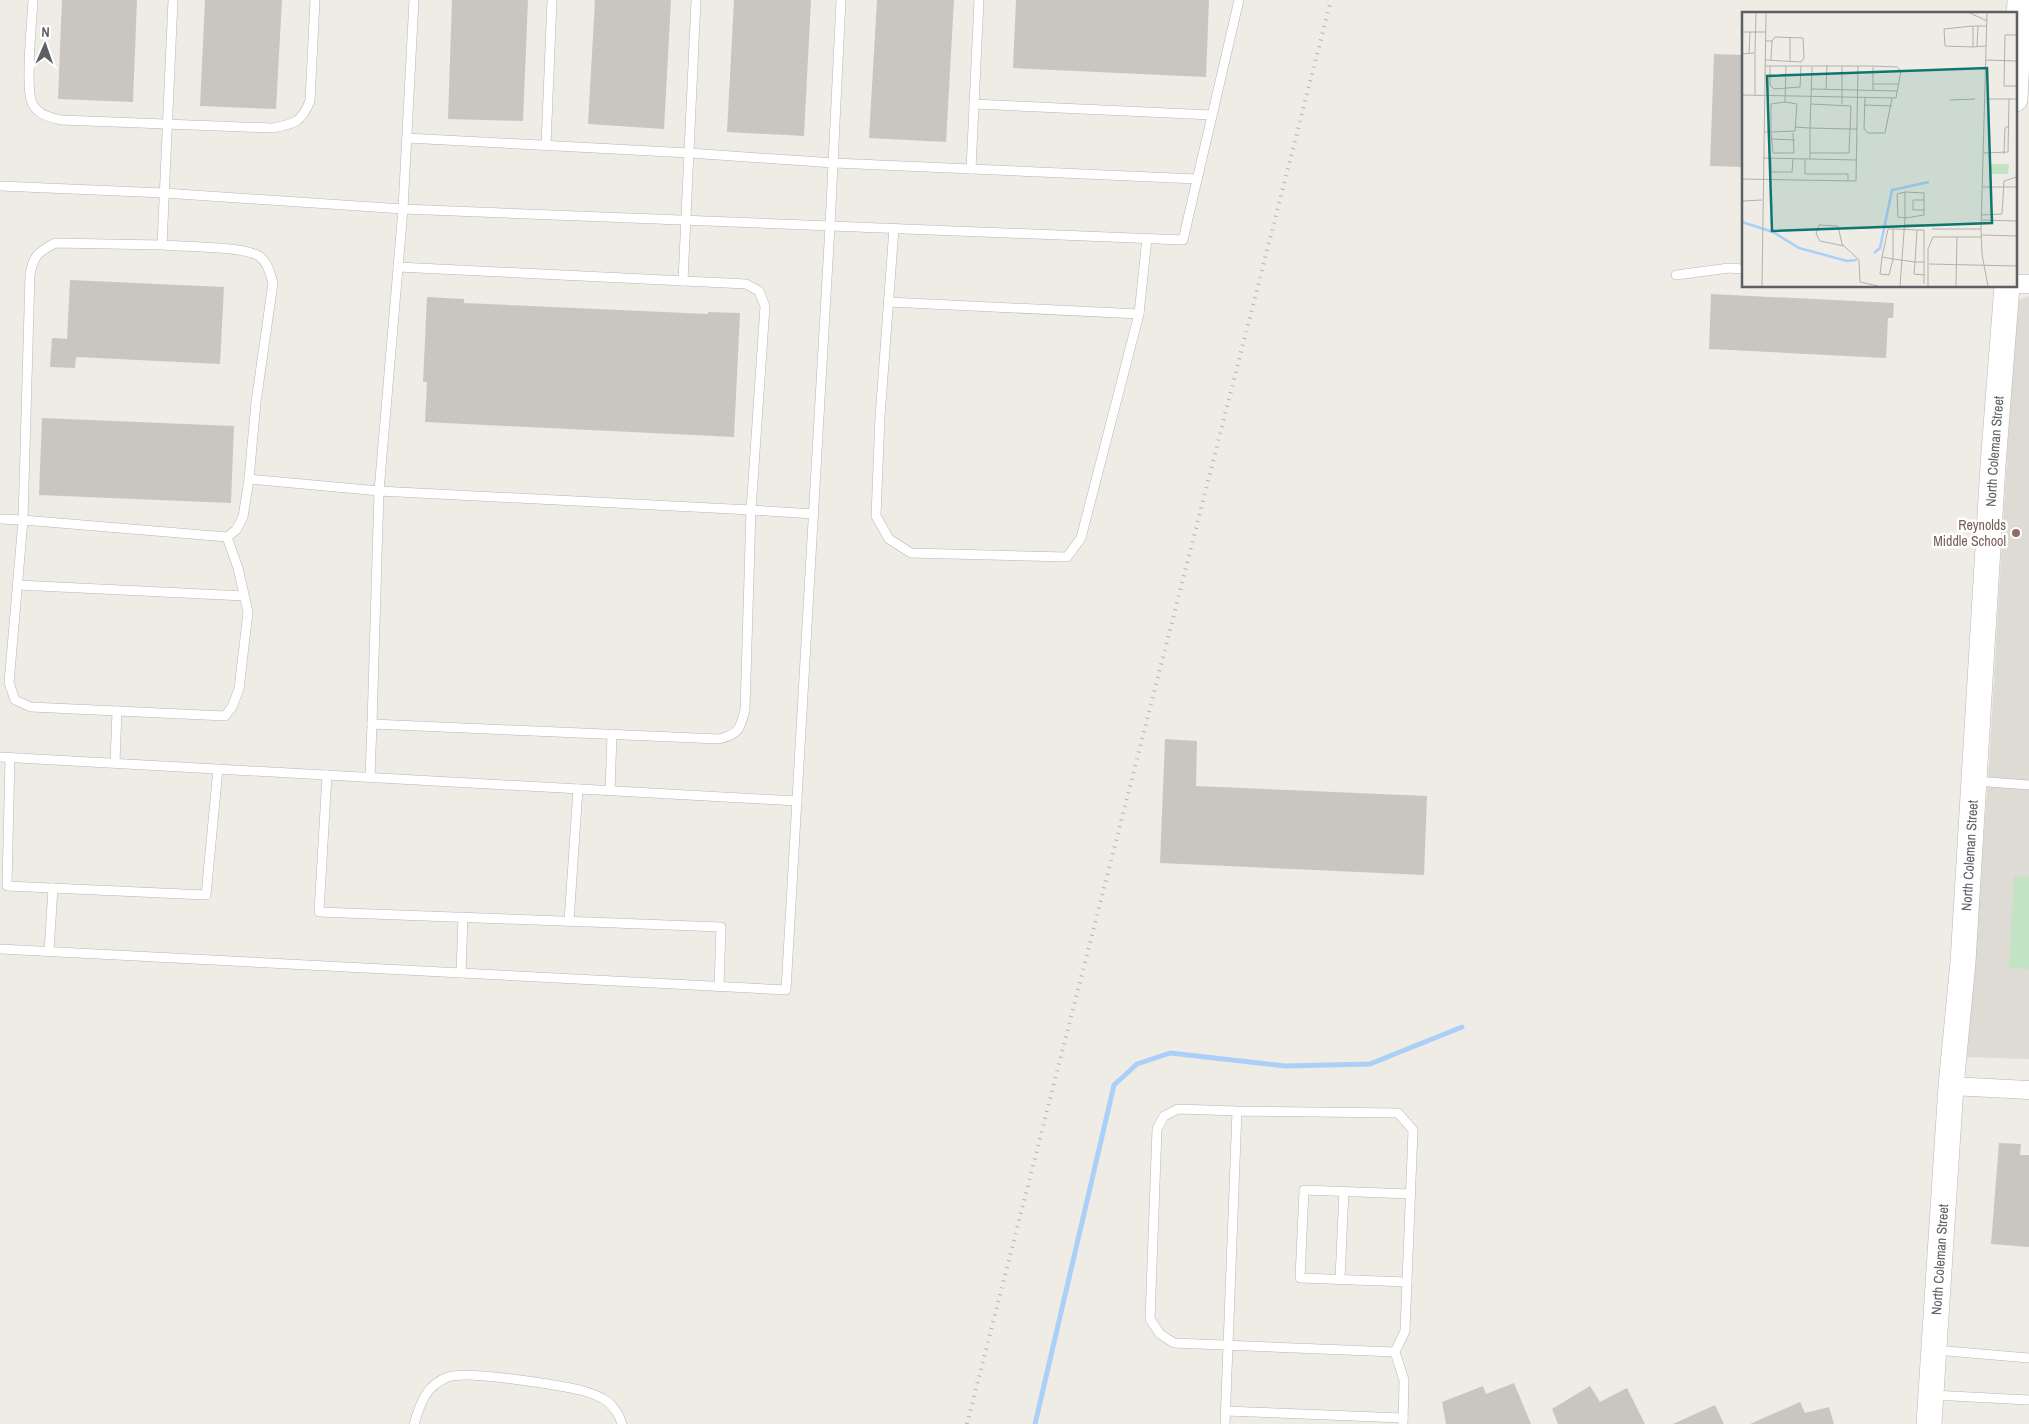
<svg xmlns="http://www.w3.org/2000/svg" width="2029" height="1424" viewBox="0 0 2029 1424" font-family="'Archivo Narrow',sans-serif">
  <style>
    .education { fill: #dddbd3 }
    .green { fill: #c3e3c5 }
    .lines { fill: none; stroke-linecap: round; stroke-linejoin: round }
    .stream { stroke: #aad0f9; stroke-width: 5 }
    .building { fill: #c9c6c2 }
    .lane-casing { stroke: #b5b6ba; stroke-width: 10 }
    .street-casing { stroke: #b5b6ba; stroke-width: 19 }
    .secondary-casing { stroke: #b6b8bd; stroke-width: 26 }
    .lane { stroke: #fff; stroke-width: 9 }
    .street { stroke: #fff; stroke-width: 18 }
    .secondary { stroke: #fff; stroke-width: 25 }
    .rail { stroke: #b3b3b4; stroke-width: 4; stroke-dasharray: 1 6; stroke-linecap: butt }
    .education-dot { fill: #8d6e63; stroke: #fff; stroke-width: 2 }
    .labels { text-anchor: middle; stroke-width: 5; stroke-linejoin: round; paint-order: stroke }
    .street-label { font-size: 14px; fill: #5c5f64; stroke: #fff }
    .education-label { font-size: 14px; fill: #785e54; stroke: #fff; text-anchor: end }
    .inset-river { fill: none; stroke: #aad0f9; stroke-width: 2.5 }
    .inset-road { fill: none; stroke: #b0b0ad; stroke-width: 1 }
    .view { fill: #0f766e; fill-opacity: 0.15; stroke: #0f766e; stroke-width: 2.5 }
    .inset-edge { fill: none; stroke: #5c5f64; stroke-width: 2.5 }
  </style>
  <rect width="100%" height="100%" fill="#eeece4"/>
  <path class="education" d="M2029 296V1059L1967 1057 1989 766 2016 301Z"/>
  <path class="green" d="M2014 876 2029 877V969L2009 968Z"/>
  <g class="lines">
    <path class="stream" d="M1035 1424 1114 1085 1137 1064 1170 1053 1285 1066 1370 1064 1462 1027"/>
  </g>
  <g class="building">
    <path d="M62 0H137L133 102 58 99Z"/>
    <path d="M205 0H282L276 109 200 106Z"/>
    <path d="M452 0H528L523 121 448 119Z"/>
    <path d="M595 0H671L664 129 588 124Z"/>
    <path d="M734 0H811L804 136 727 132Z"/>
    <path d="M877 0H954L946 142 869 138Z"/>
    <path d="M1016 0H1209L1206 77 1013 68Z"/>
    <path d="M1714 54 1743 55V167L1710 166Z"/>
    <path d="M70 280 224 287 220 364 76 357 75 368 50 367 52 338 67 339Z"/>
    <path d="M1711 294 1894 303 1893 318H1888L1886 358 1709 349Z"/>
    <path d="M427 297 464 299V303L708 314V312L740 313 734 437 425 422 427 382H423Z"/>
    <path d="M42 418 234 426 231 503 39 495Z"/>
    <path d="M1165 739 1197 741 1196 786 1427 796 1424 875 1160 863Z"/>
    <path d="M1999 1143 2021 1144 2020 1155H2029V1247L1991 1244Z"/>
    <path d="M1514 1383 1531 1424H1446L1442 1402 1483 1386 1486 1394Z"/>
    <path d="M1590 1386 1600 1402 1627 1388 1645 1424H1558L1552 1409Z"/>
    <path d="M1800 1402 1805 1413 1829 1407 1834 1424H1750Z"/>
    <path d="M1715 1405 1724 1424H1673Z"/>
  </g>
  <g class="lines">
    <g class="lane-casing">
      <g id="lane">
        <path d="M33 0C32 21 25 87 32 103 38 115 49 117 61 120L272 128C294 124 301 123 310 101L315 0"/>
        <path d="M974 104 1212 115"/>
        <path d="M407 138 689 153 834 163 1197 179"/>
        <path d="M546 145 552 0"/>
        <path d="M971 169 979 0"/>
        <path d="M0 186 164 193 403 209 1183 240 1239 0"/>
        <path d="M894 228 880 417 876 516 889 539 911 553 1067 557 1081 538 1139 314 1147 238"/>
        <path d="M162 245C183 247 243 246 259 256 268 262 270 274 273 283L256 402 249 479 243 517 236 530 227 537 23 520 30 275C33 256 38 252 55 243L162 245 173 0"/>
        <path d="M1676 275 1729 268 1743 269"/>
        <path d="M683 281 696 0"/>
        <path d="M888 302 1139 314"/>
        <path d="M249 479 379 491 403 209 414 0"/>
        <path d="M0 519 23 520 9 683 15 700 31 707 225 716 232 707 239 689 248 612 238 568 227 537"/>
        <path d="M18 585 244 596"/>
        <path d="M372 724 379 491 751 510 765 306 759 291 746 284 398 267"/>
        <path d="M0 757 797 801"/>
        <path d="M10 757 7 886 206 895 218 769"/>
        <path d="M115 763 117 711"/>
        <path d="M327 775 319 912 721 927 719 987"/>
        <path d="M370 777 372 724 719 739C739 734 740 729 745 710L751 510 814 514"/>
        <path d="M1975 781 2029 785"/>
        <path d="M610 791 612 734"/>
        <path d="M569 921 578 789"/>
        <path d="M0 949 786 990 830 226 841 0"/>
        <path d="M49 951 53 888"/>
        <path d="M461 973 463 917"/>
        <path d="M1340 1279 1344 1191"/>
        <path d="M1407 1282 1300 1278 1304 1190 1411 1194"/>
        <path d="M1935 1350 2029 1358"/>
        <path d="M1395 1352 1404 1380 1403 1424"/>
        <path d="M1932 1395 2029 1400"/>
        <path d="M1225 1411 1403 1418"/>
        <path d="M414 1424C420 1404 426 1385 448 1377 467 1370 557 1385 580 1390 588 1392 601 1397 608 1402 614 1407 620 1416 622 1424"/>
        <path d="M1225 1424C1229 1320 1233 1216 1237 1111L1398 1113 1413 1130 1405 1331 1395 1352 1174 1343 1160 1334 1150 1319 1157 1129 1164 1116 1178 1109 1237 1111"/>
      </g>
    </g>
    <g class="street-casing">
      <g id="street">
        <path d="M2015 284H2029"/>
        <path d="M1951 1086 2029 1090"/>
      </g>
    </g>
    <g class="secondary-casing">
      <g id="secondary">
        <path d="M2015 99 2020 0"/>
        <path id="s1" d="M1929 1424 1951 1086 1963 962 1993 465 2007 286"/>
      </g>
    </g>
    <use href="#lane" class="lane"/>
    <use href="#street" class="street"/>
    <use href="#secondary" class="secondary"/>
    <path class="rail" d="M967 1424 1331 0"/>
  </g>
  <circle class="education-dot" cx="2016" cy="533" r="5"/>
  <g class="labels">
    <g class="street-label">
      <text dy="5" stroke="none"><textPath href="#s1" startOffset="975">North Coleman Street</textPath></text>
      <text dy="5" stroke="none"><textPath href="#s1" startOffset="570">North Coleman Street</textPath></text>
      <text dy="5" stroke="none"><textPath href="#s1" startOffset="165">North Coleman Street</textPath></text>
    </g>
    <g class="education-label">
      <text x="2006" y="530">Reynolds<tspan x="2006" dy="16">Middle School</tspan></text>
    </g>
  </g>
  <g transform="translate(1742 12)">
    <rect width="275" height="275" fill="#eeece4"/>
    <path d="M247 152H267L266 162H247Z" fill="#c3e3c5"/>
    <path class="inset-river" d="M0 210 31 220 57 236 105 249 115 248M132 241 138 236 150 178 187 170"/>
    <path class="inset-road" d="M228 1 245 9M245 1 239 217 240 242 246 274M0 20H24M275 23H263L262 74H275M48 25V50M235 34 236 14M244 34 231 35V14H245M231 35 203 34 202 17 231 14M0 42 13 41 14 1M7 42 8 20M23 48 59 50 62 46 61 26 33 25 30 29H23M29 48 30 29M244 48 275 49M28 54V73L32 77 58 75 59 54M131 72H157M69 77 155 79M84 78 85 53M131 79V55M0 83 154 86 159 59 155 55 128 54H23M13 84V42M123 85 122 117 126 121H143L150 86M244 87H275M275 87V104M208 88 233 87M43 90 55 92 53 119 29 120V92L43 90 44 54M100 92V54M122 93 150 94M53 115 68 116 70 55M22 120H29L31 141H52L51 121M29 127 53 128M68 141V116L108 117 109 94 69 92M242 141 266 140 267 87M262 142 263 116 267 114M21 146 114 148M29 146V160H50L51 147M63 147V162H106V168M68 147V141H107L108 117H115M0 167 114 169 116 54M241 175H275M0 189 20 188M182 198H171V188H182M240 203 260 202 262 169 275 165M240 208 275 209M163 213H182M151 217 175 218M190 217H239M240 223 275 224M102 234 78 229 74 222 77 213 96 214 100 232 117 248 118 270 136 274M140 245 146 217H151V247L140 245 138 262 147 263 151 247 173 250 172 262 182 263V272M187 252 275 254M182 263V250H173L175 218H182V250M20 274 24 1M158 274 163 206 182 203V181L163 180V206L156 205 155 182 163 180M186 274V237L191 225H240M214 274 215 225"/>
    <path class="view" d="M245 56 250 211 30 219 25 64Z"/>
    <rect width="275" height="275" class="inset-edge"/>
  </g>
  <g transform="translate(45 45) rotate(2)" stroke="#ffffff" stroke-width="4" paint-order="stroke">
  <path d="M0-4L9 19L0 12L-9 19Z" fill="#5c5f64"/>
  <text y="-8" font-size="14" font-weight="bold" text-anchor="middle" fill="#5c5f64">N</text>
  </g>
</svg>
